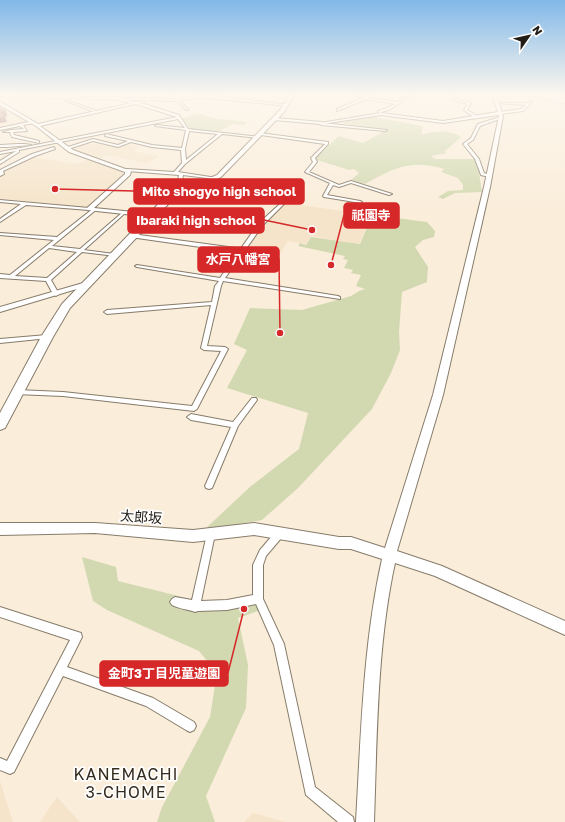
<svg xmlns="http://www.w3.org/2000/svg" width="565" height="822" viewBox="0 0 565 822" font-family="'Golos Text','Noto Sans JP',sans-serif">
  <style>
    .built { fill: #f5e4ca }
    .green { fill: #d2d9b1 }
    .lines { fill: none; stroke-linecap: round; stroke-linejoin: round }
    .stream { stroke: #88bfe9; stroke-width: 1 }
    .street-casing { stroke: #877c6b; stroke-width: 2 }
    .secondary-casing { stroke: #877c6b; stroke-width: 2 }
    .highway-casing { stroke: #877c6b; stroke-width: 2 }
    .street { fill: #fff; fill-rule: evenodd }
    .secondary { fill: #fff; fill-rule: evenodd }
    .highway { fill: #fff; fill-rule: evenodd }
    .shaded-wall { fill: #9b6c67 }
    .building { fill: #de9a93; stroke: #9b6c67 }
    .labels { text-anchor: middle; stroke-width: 3.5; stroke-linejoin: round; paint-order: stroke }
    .near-street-label { font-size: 14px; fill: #211d16; stroke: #fff }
    .near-neighbourhood-label { font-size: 16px; letter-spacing: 1px; fill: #362c1e; stroke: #fff }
    .leader { fill: none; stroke: #d62828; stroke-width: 1.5 }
    .callout-dot { fill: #d62828; stroke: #fff; stroke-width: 1.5 }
    .callout { fill: #d62828; stroke: #d62828; stroke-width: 1.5 }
    .callout-label { font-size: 13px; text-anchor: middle; font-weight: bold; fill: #fff }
  </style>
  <rect width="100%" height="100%" fill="#faedda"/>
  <g class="built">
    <path d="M0 104 31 122 0 128Z"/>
    <path d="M100 142 118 147 126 144 139 147 132 151 159 156 147 163 109 155 99 159 71 148 84 143 91 145Z"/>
    <path d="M33 157 76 164 89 159 122 170 125 174 122 178 87 207 0 199V176L5 173 3 171Z"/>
    <path d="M285 202 314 207 371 215 359 244 311 236 306 244 288 241 280 254 245 249 263 224Z"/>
    <path d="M0 781 13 822H0Z"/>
    <path d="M57 797 65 806 80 822H40Z"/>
    <path d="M253 813 286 822H244Z"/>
  </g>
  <g class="green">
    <path d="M198 113 213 118 247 122 244 125 233 124 217 132 190 129 181 119Z"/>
    <path d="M370 116 422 126V135C433 130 452 130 461 137L444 152 447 153 431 156 435 159H475L478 166 482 192 455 193 443 199 438 197 448 191 463 190V185L458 178 441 172 444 169C411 159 394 168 365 184L351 180 359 173 354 169 349 170 317 160 315 158 339 136 363 143 386 130 365 127 358 128 361 126 343 123 349 120Z"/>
    <path d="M372 215 427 222 435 231 434 237 423 240 415 247 428 267 427 282 402 292 399 332 400 350 391 373 372 409 298 488 262 520 203 531 251 486 299 449 308 413 227 388 247 350 234 344 250 308 302 310 351 296 359 291 365 289 356 286 361 275 351 273 353 270 344 268 348 260 343 259 345 256 298 246 300 243 306 245 311 237 360 244Z"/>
    <path d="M82 557 116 567 118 581 227 608 257 601 261 610 238 618 248 665 246 708 206 796 215 822H157L162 807 210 717 217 673 199 651 107 610 93 601Z"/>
  </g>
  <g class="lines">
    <g class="stream">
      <path d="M533 97 538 98"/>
      <path d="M546 100 565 104"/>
    </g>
    <g class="street-casing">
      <g id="street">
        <path d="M173 95H175L188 110H186Z"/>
        <path d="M353 95 369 96 375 95 369 98 397 102 409 95H411L389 110 381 112 382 114 381 115 378 111 387 108 395 104 367 99 337 111V109L365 97Z"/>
        <path d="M451 95H457L455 99 471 103 467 110 477 116V118H475L464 110 468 104 453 100 454 96Z"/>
        <path d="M71 96 73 97 67 100 99 112 97 113 64 100Z"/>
        <path d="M113 97 141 103 179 115 188 129 260 137 258 138 222 134 185 164 178 172 217 178 215 179 183 175 181 187 185 191 183 192 177 187 179 175 127 171 125 170 127 169 174 172 182 163 181 150 152 147 131 142 118 147 93 141 68 149 65 148 93 139 118 145 128 141 105 136 106 134 152 145 182 148 186 130 155 126 156 125 185 128 178 119 19 150V152L0 164V161L16 151 0 154V152L177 117 139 105 113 99ZM189 131 218 134 186 160 185 149Z"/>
        <path d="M530 101 532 102 523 111 501 114 500 112 521 109 526 105 496 103H528Z"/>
        <path d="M500 117 502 118 480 126 473 140 467 144 479 159 484 173 490 175 491 176 489 177 481 175 475 159 463 144 471 138 478 124Z"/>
        <path d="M275 118 322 122 323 123 387 130 385 131 321 125 320 124 274 120Z"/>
        <path d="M33 121 34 123 23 125 27 131 13 132 14 135 39 141V143L12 137 10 132H3L11 130 24 129 20 126 0 130V128Z"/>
        <path d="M260 133 328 142V144L315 158 317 162 309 172 339 185 351 181 392 194 389 195 351 183 339 187 333 185 327 195 360 201 362 202 361 203 324 197 323 196 330 183 305 172 313 162 311 158 325 144 261 135Z"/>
        <path d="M18 144H25L31 145 7 147H0V145Z"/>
        <path d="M54 147 55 149 35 156 3 171 4 174 0 176V170L32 154Z"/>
        <path d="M188 188 284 201 286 202 263 225 225 278 338 296 340 297V299L223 281 221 286 207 346 225 347 228 349 197 409 194 411 63 396 15 394 14 392 17 390 63 392 192 406 221 351 204 350 201 348 211 305 107 314 104 312 107 310 212 302 215 286 219 281 137 267 135 266 137 265 220 278 259 223 281 203 187 190 186 189Z"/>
        <path d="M0 200 89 208 91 209 89 210 26 205 0 222V219L21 204 0 202Z"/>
        <path d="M94 208 97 209 52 246 80 249 123 212H124V214L84 250 114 254H116V256L82 252 51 280 59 294 56 296 53 294 46 281 0 278V274L10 275 54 240 0 235V233L57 237ZM49 248 77 252 47 278 15 276Z"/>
        <path d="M47 335 50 337 49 338 0 343V339Z"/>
        <path d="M252 398H256L257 400 238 426 212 488 209 489 206 488 205 486 231 427 191 420 187 417 191 414 233 422Z"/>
        <path d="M280 529 283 530 284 533 283 536 266 556 263 565V599L284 644 315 787 353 817 354 822H338L306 795 274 645 256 604 227 610 198 611 195 612C188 609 179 609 172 605L170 602 172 599 175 597 192 600 207 534 208 531 211 530 214 531 215 534 201 601 227 600 253 595V565L260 550 277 530Z"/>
        <path d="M0 607 81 633 82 637 67 667 153 698 194 722 196 726 194 730 190 732 186 730 146 706 63 676 14 772 10 774 0 770V758L7 761 70 640 0 617Z"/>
      </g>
    </g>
    <g class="secondary-casing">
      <g id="secondary">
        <path d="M0 95 174 99 207 95 289 105 287 106 200 97 174 101 0 96Z"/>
        <path d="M492 95H496L503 116 490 187 443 395 397 551 442 566 565 621V635L435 576 395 563C377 645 377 737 374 822H356C361 734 363 644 382 559L351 549H339L254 535 193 542 95 533 0 535V523H95L193 530 254 523 339 537H351L385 548 433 395 484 187 499 116V115L443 123 381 115 322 124 320 123 381 113 443 121 498 112Z"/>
        <path d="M140 101 139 103 40 126 73 150 131 171 130 175 94 208 154 214 155 215 152 217 87 210V208L125 174V172L69 152 36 126 0 105V102H1L38 124Z"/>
        <path d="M132 234 243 249 246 251 243 253 130 237V235Z"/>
        <path d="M83 283H89L90 285 0 312V307Z"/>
      </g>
    </g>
    <g class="highway-casing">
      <path id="highway" d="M290 95H294L284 112 221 177 172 200 70 308 53 337 5 428 0 430V413L41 337 62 304 166 196 217 175 280 110Z"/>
    </g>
    <use href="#street" class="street"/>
    <use href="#secondary" class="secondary"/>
    <use href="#highway" class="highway"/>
  </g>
  <g class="shaded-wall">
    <path d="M6 111 7 116 2 117 1 112Z"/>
    <path d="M5 117 7 122 0 123V118Z"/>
  </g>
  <path class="building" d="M0 108 6 111 1 112 5 117 0 118Z"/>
  <linearGradient id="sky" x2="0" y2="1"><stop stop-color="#81b8e8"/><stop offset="0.45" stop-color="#fdf7ee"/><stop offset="1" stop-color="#fdf7ee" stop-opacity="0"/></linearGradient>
  <rect width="565" height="210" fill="url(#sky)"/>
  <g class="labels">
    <g class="near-street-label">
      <text transform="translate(141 517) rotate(4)" y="5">太郎坂</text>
    </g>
    <g class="near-neighbourhood-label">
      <text x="126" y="780">KANEMACHI<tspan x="126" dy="18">3-CHOME</tspan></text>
    </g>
  </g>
  <path class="leader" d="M55 189L134 191M331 265L344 215M312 230L264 220M280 333L279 259M244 609L228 673"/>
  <g class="callout-dot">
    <circle cx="55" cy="189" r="4"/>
    <circle cx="331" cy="265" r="4"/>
    <circle cx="312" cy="230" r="4"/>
    <circle cx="280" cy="333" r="4"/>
    <circle cx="244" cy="609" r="4"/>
  </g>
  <g class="callout">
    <rect x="134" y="179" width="170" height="25" rx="4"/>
    <rect x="344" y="203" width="55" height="25" rx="4"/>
    <rect x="128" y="208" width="136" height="25" rx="4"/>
    <rect x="198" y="247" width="81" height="25" rx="4"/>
    <rect x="100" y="661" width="128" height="25" rx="4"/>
  </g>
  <g class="callout-label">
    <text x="219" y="196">Mito shogyo high school</text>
    <text x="371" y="220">祇園寺</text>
    <text x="196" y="225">Ibaraki high school</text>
    <text x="238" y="264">水戸八幡宮</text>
    <text x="164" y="678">金町3丁目児童遊園</text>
  </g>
  <g transform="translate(529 36) rotate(56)" stroke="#ffffff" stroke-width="3" paint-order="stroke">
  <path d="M0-3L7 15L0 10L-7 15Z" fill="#211d16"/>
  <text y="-6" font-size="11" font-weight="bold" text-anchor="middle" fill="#211d16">N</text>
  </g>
</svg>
